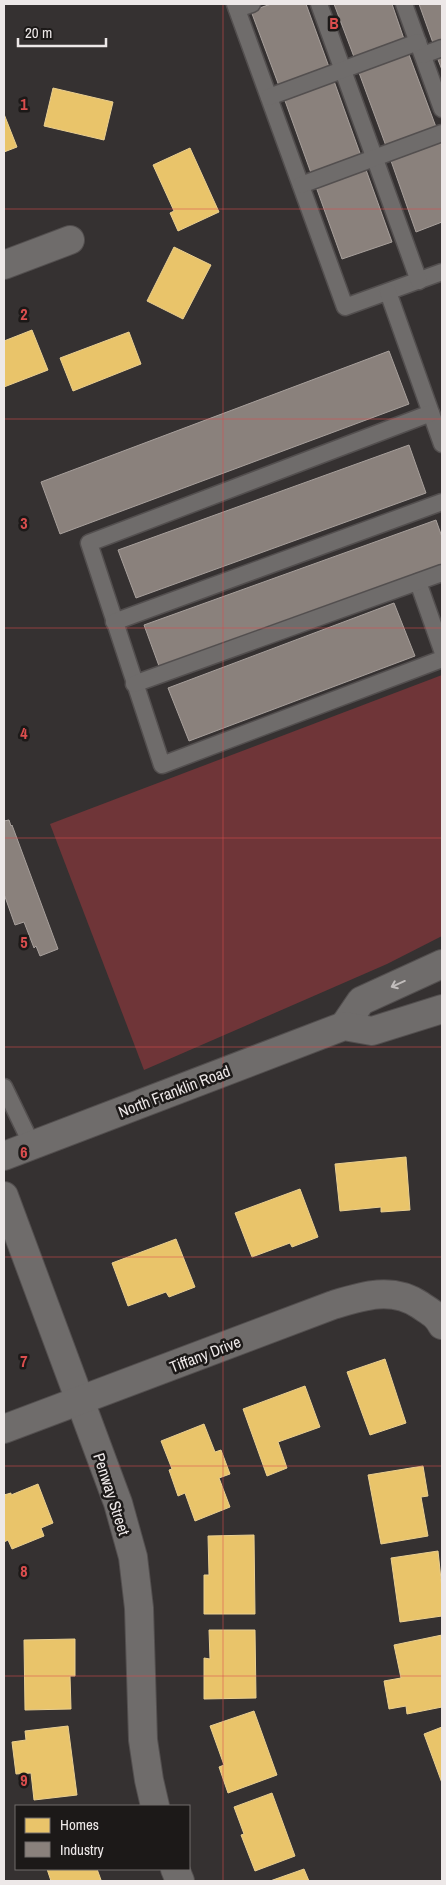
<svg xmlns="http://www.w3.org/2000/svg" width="446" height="1885" viewBox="0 0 446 1885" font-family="'Archivo Narrow',sans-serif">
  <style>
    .green { fill: #6f3538 }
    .homes { fill: #e9c46a; stroke: #eacf90 }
    .industry { fill: #8a817c; stroke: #a8a09c }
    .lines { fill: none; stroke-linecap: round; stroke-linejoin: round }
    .service-casing { stroke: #534f4f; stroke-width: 19 }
    .minor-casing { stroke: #534f4f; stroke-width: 30 }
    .secondary-casing { stroke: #534f4f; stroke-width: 30 }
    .service { stroke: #6f6c6b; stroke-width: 16 }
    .minor { stroke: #6f6c6b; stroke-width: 28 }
    .secondary { stroke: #6f6c6b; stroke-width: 28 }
    .oneway { stroke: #c1bdbc }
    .grid { fill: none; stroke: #db4e4e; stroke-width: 1; stroke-opacity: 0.55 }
    .labels { text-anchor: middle; stroke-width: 5; stroke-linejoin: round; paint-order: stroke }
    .street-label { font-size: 16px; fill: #ede8e8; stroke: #1c1918 }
    .grid-label { font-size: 16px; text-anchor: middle; font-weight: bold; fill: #db4e4e; stroke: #1c1918; stroke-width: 5; stroke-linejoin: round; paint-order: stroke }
  </style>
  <rect width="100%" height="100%" fill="#353131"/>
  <path class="green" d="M442 675V936L387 964 144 1070 50 824Z"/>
  <g class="homes">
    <path d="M53 88 113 102 104 140 44 126Z"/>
    <path d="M4 114 17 147 4 152Z"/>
    <path d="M190 148 219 212 178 231 170 213 174 211 153 165Z"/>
    <path d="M174 247 211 265 183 319 147 301Z"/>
    <path d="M32 330 48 370 4 387V341Z"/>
    <path d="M129 332 141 364 73 391 60 358Z"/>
    <path d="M406 1157 410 1210 381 1212V1207L340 1211 335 1164Z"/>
    <path d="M300 1189 318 1237 292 1247 290 1243 252 1257 235 1213Z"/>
    <path d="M176 1239 195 1287 169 1297 166 1292 128 1306 112 1263Z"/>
    <path d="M385 1359 406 1423 370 1435 347 1372Z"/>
    <path d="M305 1386 320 1427 278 1442 287 1468 267 1476 243 1409Z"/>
    <path d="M204 1424 215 1452 221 1450 230 1474 219 1478 230 1507 195 1521 185 1493 178 1496 169 1470 172 1469 161 1441Z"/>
    <path d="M423 1466 428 1496 421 1497 428 1536 381 1544 368 1475Z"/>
    <path d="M38 1484 53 1523 41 1528 44 1536 12 1549 8 1540 4 1542V1495L11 1493V1495Z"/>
    <path d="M254 1535 255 1614H204V1575H209L208 1536Z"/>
    <path d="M438 1551 442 1589V1616L400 1622 391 1558Z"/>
    <path d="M209 1630H255L256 1698 204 1699V1658L210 1659Z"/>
    <path d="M442 1635V1707L407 1714 406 1706 389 1709 384 1681 401 1678 394 1645Z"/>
    <path d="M75 1639V1676H70L71 1709 25 1710 24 1640Z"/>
    <path d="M254 1711 277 1775 228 1793 219 1767 224 1765 210 1726Z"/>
    <path d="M68 1726 77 1795 34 1800 31 1773 16 1774 12 1742 26 1740 25 1731Z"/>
    <path d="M442 1727V1783L424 1734Z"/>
    <path d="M272 1793 295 1856 255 1871 241 1835 244 1834 234 1807Z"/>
    <path d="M47 1869H97L101 1880 96 1881H51Z"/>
    <path d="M304 1869 309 1881H270Z"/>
  </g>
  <g class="industry">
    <path d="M271 4H306L329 67 279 86 251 11Z"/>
    <path d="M334 4H392L404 39 354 57Z"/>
    <path d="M419 4H442V40L433 43Z"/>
    <path d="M408 52 436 127 386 146 358 70Z"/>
    <path d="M442 55V70L437 57Z"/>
    <path d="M334 81 361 156 311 173 284 98Z"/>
    <path d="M440 140 442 147V222L416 232 390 158Z"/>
    <path d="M365 167 392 242 342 259 315 184Z"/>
    <path d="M389 351 409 404 60 534 41 482Z"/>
    <path d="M409 445 426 493 136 598 118 550Z"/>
    <path d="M436 520 442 537V564L159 666 144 625Z"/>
    <path d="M394 603 415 656 189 741 168 688Z"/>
    <path d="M4 819V821L9 820 11 826 12 825 58 949 40 956 36 946 34 948 24 922 15 925 4 894Z"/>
  </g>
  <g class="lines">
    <g class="service-casing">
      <g id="service">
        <path d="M235 4 345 307 442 272"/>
        <path d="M319 4 419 281"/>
        <path d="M404 4 442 109"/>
        <path d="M237 9 252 4"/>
        <path d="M423 55 442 48"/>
        <path d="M269 97 418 42"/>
        <path d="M301 185 442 133"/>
        <path d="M388 292 442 444"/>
        <path d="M431 413 89 543 162 765 442 659"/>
        <path d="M418 582 442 650"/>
        <path d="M114 622 442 502"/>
        <path d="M134 684 442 573"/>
        <path d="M4 1087 32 1145"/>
      </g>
    </g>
    <g class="minor-casing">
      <g id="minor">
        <path d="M4 265 70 240"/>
        <path d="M4 1196 118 1503 133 1557 139 1608 143 1740 149 1780 155 1806"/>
        <path d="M4 1429 333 1305C362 1296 392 1286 420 1305 430 1312 436 1314 442 1325"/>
        <path d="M175 1869 180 1881"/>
      </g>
    </g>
    <g class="secondary-casing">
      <g id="secondary">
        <path d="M344 1026 361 1001 442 964"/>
        <path d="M4 1156 344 1026 372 1031 442 1009"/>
      </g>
    </g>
    <use href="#service" class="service"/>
    <use href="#minor" class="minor"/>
    <use href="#secondary" class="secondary"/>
  </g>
  <defs><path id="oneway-shaft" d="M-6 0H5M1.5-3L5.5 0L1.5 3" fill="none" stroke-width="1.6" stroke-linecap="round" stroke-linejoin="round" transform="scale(1.25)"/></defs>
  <use class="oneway" href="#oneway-shaft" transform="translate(398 984) rotate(156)"/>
  <path class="grid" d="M223 4V1881M4 209H442M4 419H442M4 628H442M4 838H442M4 1047H442M4 1257H442M4 1466H442M4 1676H442"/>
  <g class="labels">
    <g class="street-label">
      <text transform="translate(174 1091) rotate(-21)" y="6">North Franklin Road</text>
      <text transform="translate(205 1354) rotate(-21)" y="6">Tiffany Drive</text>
      <text transform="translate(112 1494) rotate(72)" y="6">Penway Street</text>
    </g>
  </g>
  <g class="grid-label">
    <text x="334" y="29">B</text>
    <text x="24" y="110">1</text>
    <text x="24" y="320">2</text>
    <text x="24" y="529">3</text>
    <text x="24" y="739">4</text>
    <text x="24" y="948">5</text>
    <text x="24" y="1158">6</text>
    <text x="24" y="1367">7</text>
    <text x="24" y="1577">8</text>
    <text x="24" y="1786">9</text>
  </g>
  <rect width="446" height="1885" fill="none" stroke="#ede8e8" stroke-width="10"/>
  <rect x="15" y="1805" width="175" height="65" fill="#1c1918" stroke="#706c6b"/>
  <rect x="25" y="1818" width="25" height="15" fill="#e9c46a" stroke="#706c6b"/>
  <text x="60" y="1830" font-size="15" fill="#ede8e8">Homes</text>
  <rect x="25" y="1842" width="25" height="15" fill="#8a817c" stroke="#706c6b"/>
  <text x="60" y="1855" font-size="15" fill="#ede8e8">Industry</text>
  <path d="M18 38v8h88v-8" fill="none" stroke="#ede8e8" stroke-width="2.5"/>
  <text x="25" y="38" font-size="15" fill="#ede8e8" stroke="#1c1918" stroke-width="4" paint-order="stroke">20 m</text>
</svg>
